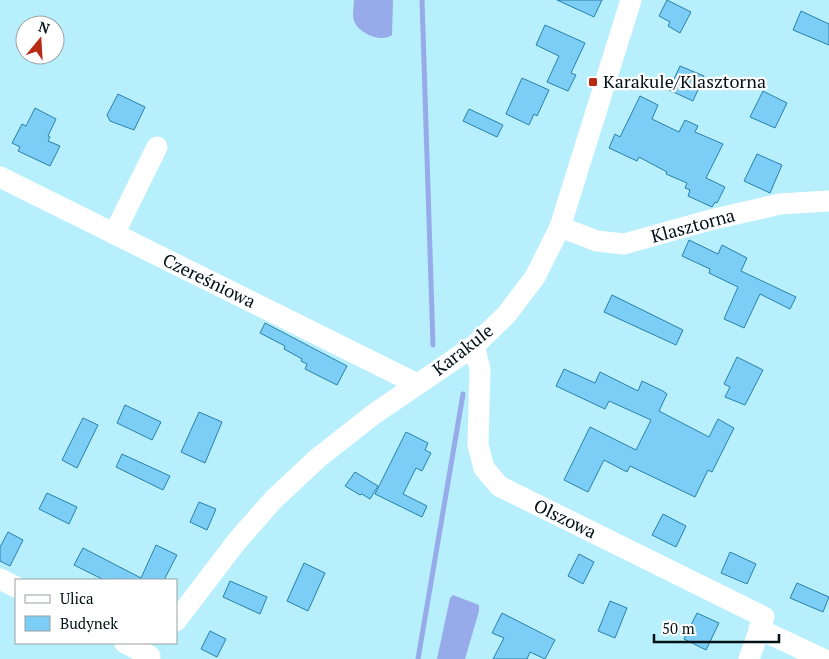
<svg xmlns="http://www.w3.org/2000/svg" width="829" height="659" viewBox="0 0 829 659" font-family="'PT Serif',serif">
  <style>
    .water { fill: #97aaea }
    .lines { fill: none; stroke-linecap: round; stroke-linejoin: round }
    .stream { stroke: #97aaea; stroke-width: 5 }
    .building { fill: #7ccef7; stroke: #2a80a7 }
    .minor { stroke: #fff; stroke-width: 21 }
    .poi-dot { fill: #b82c16; stroke: #fff; stroke-width: 2 }
    .labels { text-anchor: middle; stroke-width: 4.5; stroke-linejoin: round; paint-order: stroke }
    .poi-label { font-size: 18px; fill: #001216; stroke: #fff; text-anchor: start }
    .street-label { font-size: 18px; fill: #001216; stroke: #fff }
  </style>
  <rect width="100%" height="100%" fill="#b7f0fc"/>
  <g class="water">
    <path d="M354 0H393L392 35C382 43 359 34 354 21 352 15 354 6 354 0Z"/>
    <path d="M453 595 479 605V611L465 659H437L450 598Z"/>
  </g>
  <g class="lines">
    <g class="stream">
      <path d="M422 0 433 345"/>
      <path d="M418 659 463 394"/>
    </g>
  </g>
  <g class="building">
    <path d="M557 0H602L594 17Z"/>
    <path d="M667 0 691 12 680 33 668 26 670 22 659 16Z"/>
    <path d="M801 11 829 24V45L793 30Z"/>
    <path d="M545 25 585 43 571 73 576 75 568 91 547 82 559 56 536 45Z"/>
    <path d="M680 66 704 76 693 101 669 90Z"/>
    <path d="M522 78 549 90 537 116 534 114 529 125 506 114Z"/>
    <path d="M763 91 787 103 775 128 750 117Z"/>
    <path d="M118 94 145 107 134 130 110 121 107 115Z"/>
    <path d="M640 96 658 105 652 119 679 132 685 120 698 126 695 132 723 144 706 178 725 187 717 203 715 202 712 207 688 196 690 190 685 188 687 183 666 174 667 172 639 157 637 161 609 148 615 134 620 137Z"/>
    <path d="M35 108 56 119 48 136 50 137 48 141 60 146 50 166 18 151 20 147 12 143 22 124 26 126Z"/>
    <path d="M469 109 503 125 497 137 463 121Z"/>
    <path d="M757 154 782 165 770 193 744 181Z"/>
    <path d="M689 240 718 254 722 245 747 258 741 271 796 297 790 309 760 294 744 328 724 319 738 287 709 273 710 269 682 256Z"/>
    <path d="M612 295 683 330 676 345 604 312Z"/>
    <path d="M265 323 347 366 337 385 305 369 307 364 301 361 302 359 284 349 285 346 260 333Z"/>
    <path d="M737 357 763 370 745 405 725 397 730 387 724 384Z"/>
    <path d="M564 369 595 383 600 372 638 391 642 381 663 391 667 394 659 411 709 437 718 419 734 428 712 472 708 470 695 497 630 466 627 472 604 460 588 492 564 480 590 427 636 450 651 420 609 401 605 409 556 386Z"/>
    <path d="M125 405 161 422 152 440 117 423Z"/>
    <path d="M199 412 222 422 205 463 181 452Z"/>
    <path d="M83 418 98 425 77 468 62 460Z"/>
    <path d="M406 432 428 443 425 450 431 453 422 471 416 468 403 494 427 506 422 517 375 494Z"/>
    <path d="M122 454 170 476 163 490 116 467Z"/>
    <path d="M355 472 378 486 370 499 362 494 360 495 345 486Z"/>
    <path d="M47 493 77 507 69 524 39 509Z"/>
    <path d="M199 502 216 509 207 530 190 522Z"/>
    <path d="M663 514 686 526 676 547 652 535Z"/>
    <path d="M8 532 23 540 10 566 0 561V547Z"/>
    <path d="M156 545 177 555 164 580H104L74 565 83 548 141 578Z"/>
    <path d="M730 552 756 564 747 584 721 573Z"/>
    <path d="M579 554 594 562 583 584 568 576Z"/>
    <path d="M304 563 325 573 308 611 287 601Z"/>
    <path d="M230 581 267 597 260 614 223 597Z"/>
    <path d="M797 583 829 597 823 612 790 598Z"/>
    <path d="M610 601 627 608 615 638 598 631Z"/>
    <path d="M502 613 555 640 545 659 530 652 527 659H493L504 638 492 633Z"/>
    <path d="M697 613 719 623 706 650 684 639Z"/>
    <path d="M210 631 226 639 217 657 201 649Z"/>
  </g>
  <g class="lines">
    <g class="minor">
      <path d="M0 177 417 384"/>
      <path d="M560 227 597 241 624 244 710 220 780 204 829 201"/>
      <path d="M114 234 157 147"/>
      <path d="M474 346 480 369 478 445 484 468 499 486 764 617 749 659"/>
      <path d="M0 579 16 587"/>
      <path d="M176 621 237 541 274 499 318 458 374 414 474 346 507 314 535 277 560 227 631 0"/>
      <path d="M759 629 823 659"/>
      <path d="M125 643 150 656"/>
    </g>
  </g>
  <rect class="poi-dot" x="588" y="77" width="10" height="10" rx="2.5"/>
  <g class="labels">
    <g class="poi-label">
      <text x="603" y="88">Karakule/Klasztorna</text>
    </g>
    <g class="street-label">
      <text transform="translate(693 226) rotate(-15)" y="6">Klasztorna</text>
      <text transform="translate(209 281) rotate(26)" y="6">Czereśniowa</text>
      <text transform="translate(463 350) rotate(-38)" y="6">Karakule</text>
      <text transform="translate(565 519) rotate(26)" y="6">Olszowa</text>
    </g>
  </g>
  <rect x="15" y="579" width="162" height="65" fill="#ffffff" stroke="#99a0a2"/>
  <rect x="25" y="595" width="25" height="8" fill="#ffffff" stroke="#99a0a2"/>
  <text x="60" y="604" font-size="15" fill="#001216">Ulica</text>
  <rect x="25" y="616" width="25" height="15" fill="#7ccef7" stroke="#99a0a2"/>
  <text x="60" y="629" font-size="15" fill="#001216">Budynek</text>
  <g transform="translate(40 40) rotate(18)"><circle r="24" fill="#ffffff" stroke="#99a0a2"/>
  <path d="M0-4L9 19L0 12L-9 19Z" fill="#b82c16"/>
  <text y="-8" font-size="14" font-weight="bold" text-anchor="middle" fill="#001216">N</text>
  </g>
  <path d="M654 634v8h125v-8" fill="none" stroke="#001216" stroke-width="2.5"/>
  <text x="662" y="634" font-size="15" fill="#001216" stroke="#ffffff" stroke-width="4" paint-order="stroke">50 m</text>
</svg>
